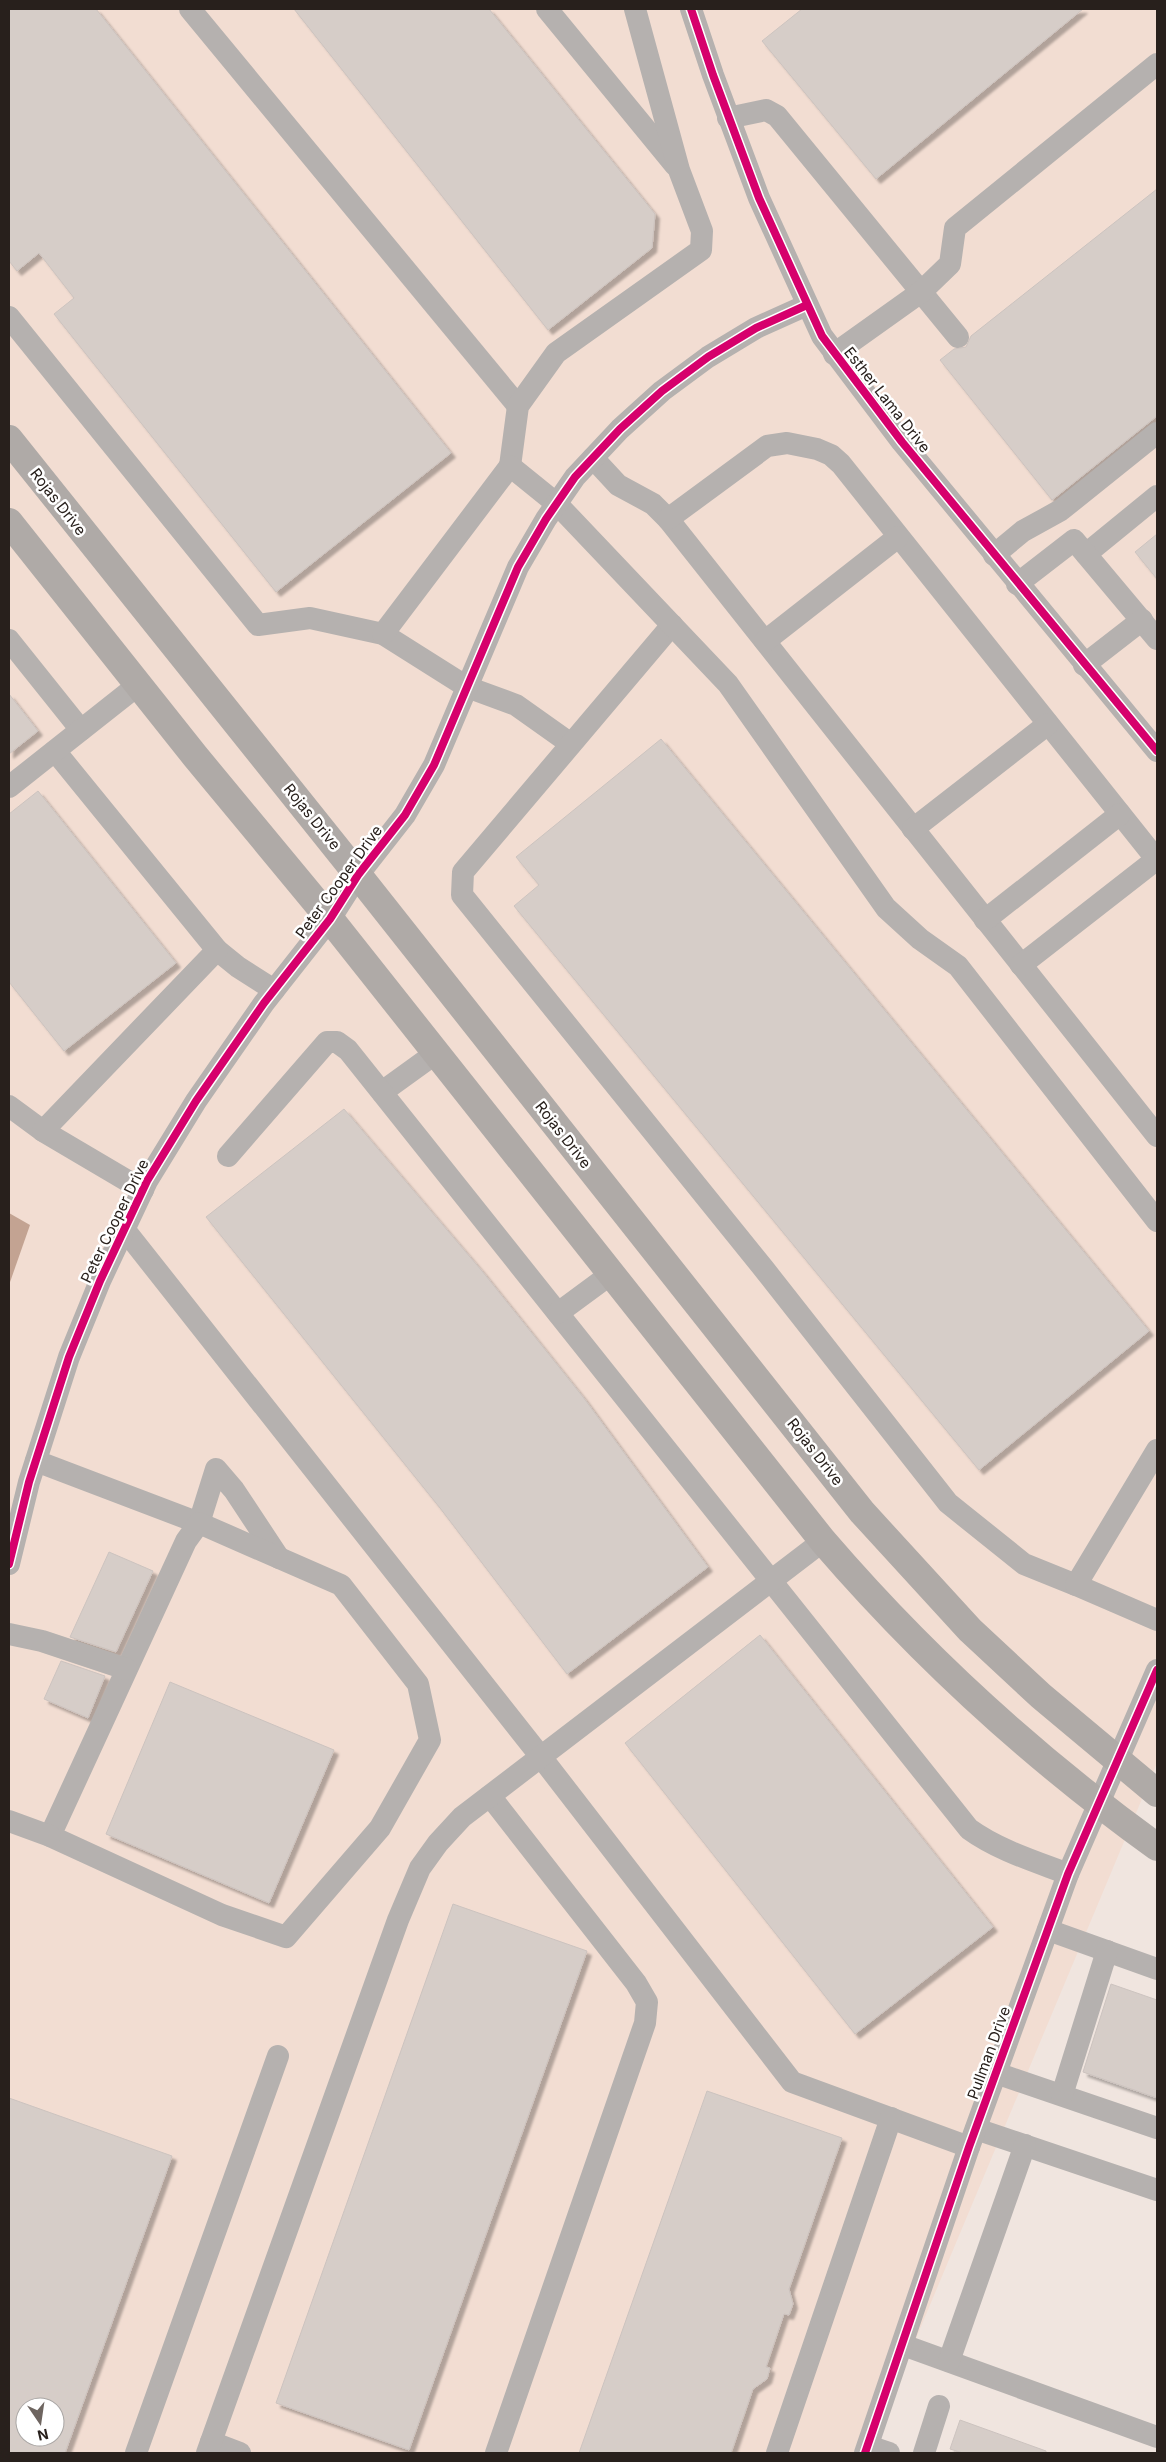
<svg xmlns="http://www.w3.org/2000/svg" width="1166" height="2462" viewBox="0 0 1166 2462" font-family="Inter,sans-serif">
  <style>
    .built { fill: #f2ddd2; fill-rule: evenodd }
    .water { fill: #c3a392 }
    .building { fill: #d6cdc8; stroke: #ccc3bf; fill-rule: evenodd; filter: url(#shadow) }
    .lines { fill: none; stroke-linecap: round; stroke-linejoin: round }
    .minor { stroke: #b5b1af; stroke-width: 22 }
    .major { stroke: #afaaa7; stroke-width: 28 }
    .cycleway-casing { stroke: #fff; stroke-width: 11 }
    .cycleway { stroke: #d6006c; stroke-width: 8 }
    .labels { text-anchor: middle; stroke-width: 5; stroke-linejoin: round; paint-order: stroke }
    .street-label { font-size: 15px; fill: #28201c; stroke: #fff }
  </style>
  <defs>
    <filter id="shadow"><feDropShadow dx="4.5" dy="4.5" stdDeviation="1" flood-color="#0004"/></filter>
  </defs>
  <rect width="100%" height="100%" fill="#f0e5df"/>
  <path class="built" d="M9 9H1157V1763L868 2453H9ZM25 2407H55V2437H25Z"/>
  <path class="water" d="M9 1213 30 1225 9 1285Z"/>
  <g class="building">
    <path d="M9 9H96L451 453 276 592 54 314 74 298 39 253 17 271 9 261Z"/>
    <path d="M294 9H489L655 214 652 248 548 330Z"/>
    <path d="M802 9H1083L876 179 762 41Z"/>
    <path d="M1157 189V416L1052 500 940 360 954 349 966 347 971 336Z"/>
    <path d="M1157 534V579L1135 552Z"/>
    <path d="M9 694 38 731 9 754Z"/>
    <path d="M661 739 1149 1331 979 1470 514 906 539 885 516 857Z"/>
    <path d="M38 791 176 963 64 1051 9 982V814Z"/>
    <path d="M344 1109 482 1271 583 1397 708 1567 567 1674 440 1508 206 1217Z"/>
    <path d="M109 1552 153 1571 116 1652 70 1637Z"/>
    <path d="M760 1635 993 1927 855 2034 625 1743Z"/>
    <path d="M61 1661 105 1676 88 1718 44 1699Z"/>
    <path d="M170 1682 334 1750 269 1903 106 1834Z"/>
    <path d="M453 1904 587 1951 409 2450 276 2403Z"/>
    <path d="M1111 1984 1157 2000V2098L1083 2072Z"/>
    <path d="M707 2091 842 2138 789 2289 793 2304 789 2315 784 2314 766 2367 770 2368 767 2379 753 2389 731 2453H579Z"/>
    <path d="M9 2098 172 2156 65 2453H9ZM25 2407H55V2437H25Z"/>
    <path d="M960 2420 1046 2451V2453H963L950 2449Z"/>
  </g>
  <g class="lines">
    <g class="minor">
      <path d="M190 9 518 406"/>
      <path d="M547 9 675 165"/>
      <path d="M691 9 713 75 759 198 822 336 902 442 1157 751"/>
      <path d="M728 118 766 110 777 116 958 337"/>
      <path d="M9 317 258 625 310 618 383 634 467 687 516 705 571 744"/>
      <path d="M834 354 921 292 950 264 955 228 1157 64"/>
      <path d="M593 458 618 485 653 504 668 519 1157 1136"/>
      <path d="M510 466 518 406 556 353 701 250 702 231 679 170 635 9"/>
      <path d="M668 519 767 446 787 443 817 449 831 455 841 464 1157 860"/>
      <path d="M1086 554 1157 496"/>
      <path d="M994 555 1023 531 1061 510 1157 433"/>
      <path d="M1017 584 1074 540 1157 639"/>
      <path d="M672 625 463 872 462 895 764 1269 948 1503 1024 1564 1076 1585"/>
      <path d="M383 634 510 466 557 504 728 684 886 908 920 939 958 966 1157 1221"/>
      <path d="M9 640 81 730"/>
      <path d="M765 641 898 537"/>
      <path d="M1084 665 1142 620"/>
      <path d="M55 751 217 950 238 967 274 990"/>
      <path d="M9 787 138 685"/>
      <path d="M913 829 1048 724"/>
      <path d="M985 920 1120 814"/>
      <path d="M1021 965 1157 859"/>
      <path d="M382 1092 436 1053"/>
      <path d="M9 1106 43 1131"/>
      <path d="M228 1156 327 1042H337L348 1050 969 1829C998 1850 1034 1861 1068 1874"/>
      <path d="M143 1190 43 1131 217 950"/>
      <path d="M124 1229 541 1757 792 2082 969 2147"/>
      <path d="M558 1313 611 1274"/>
      <path d="M1157 1450 1076 1585 1157 1620"/>
      <path d="M36 1461 199 1523 216 1469 234 1490 279 1558"/>
      <path d="M199 1523 341 1585 418 1684 430 1740 380 1828 286 1937 222 1915 50 1836 186 1541Z"/>
      <path d="M9 1564 29 1482 69 1357 100 1281 147 1181 196 1101 264 1003 330 919 358 875 405 815 434 765 518 567 546 519 575 477 620 429 662 391 708 357 756 328 807 305"/>
      <path d="M9 1634 42 1641 126 1669"/>
      <path d="M490 1796 636 1983 647 2002 645 2023 496 2453"/>
      <path d="M9 1821 50 1836"/>
      <path d="M1048 1930 1157 1969"/>
      <path d="M996 2073 1157 2128"/>
      <path d="M1062 2095 1107 1951"/>
      <path d="M976 2129 1157 2190"/>
      <path d="M903 2345 1157 2437"/>
      <path d="M949 2361 1025 2145"/>
      <path d="M211 2442 240 2453"/>
      <path d="M868 2446 889 2453"/>
      <path d="M136 2453 278 2056"/>
      <path d="M207 2453 398 1920 420 1868 438 1843 462 1817 823 1541"/>
      <path d="M777 2453 891 2118"/>
      <path d="M865 2453 969 2147 1068 1874 1157 1670"/>
      <path d="M924 2453 939 2406"/>
    </g>
    <g class="major">
      <path d="M9 439 358 875 862 1512 970 1630 1041 1696 1157 1793"/>
      <path d="M9 522 195 756 330 919 823 1541C921 1655 1035 1759 1157 1847"/>
    </g>
    <g class="cycleway-casing">
      <g id="cycleway">
        <path d="M691 9 713 75 759 198 822 336 902 442 1157 751"/>
        <path d="M9 1564 29 1482 69 1357 100 1281 147 1181 196 1101 264 1003 330 919 358 875 405 815 434 765 518 567 546 519 575 477 620 429 662 391 708 357 756 328 807 305"/>
        <path d="M865 2453 969 2147 1068 1874 1157 1670"/>
      </g>
    </g>
    <use href="#cycleway" class="cycleway"/>
  </g>
  <g class="labels">
    <g class="street-label">
      <text transform="translate(887 400) rotate(52)" y="5">Esther Lama Drive</text>
      <text transform="translate(58 502) rotate(52)" y="5">Rojas Drive</text>
      <text transform="translate(312 817) rotate(51)" y="5">Rojas Drive</text>
      <text transform="translate(339 882) rotate(-54)" y="5">Peter Cooper Drive</text>
      <text transform="translate(563 1135) rotate(52)" y="5">Rojas Drive</text>
      <text transform="translate(115 1221) rotate(-64)" y="5">Peter Cooper Drive</text>
      <text transform="translate(815 1452) rotate(52)" y="5">Rojas Drive</text>
      <text transform="translate(989 2053) rotate(-70)" y="5">Pullman Drive</text>
    </g>
  </g>
  <rect width="1166" height="2462" fill="none" stroke="#28201c" stroke-width="20"/>
  <g transform="translate(40 2422) rotate(167)"><circle r="24" fill="#ffffff" stroke="#a9a6a4"/>
  <path d="M0-4L9 19L0 12L-9 19Z" fill="#6e6560"/>
  <text y="-8" font-size="14" font-weight="bold" text-anchor="middle" fill="#28201c">N</text>
  </g>
</svg>
